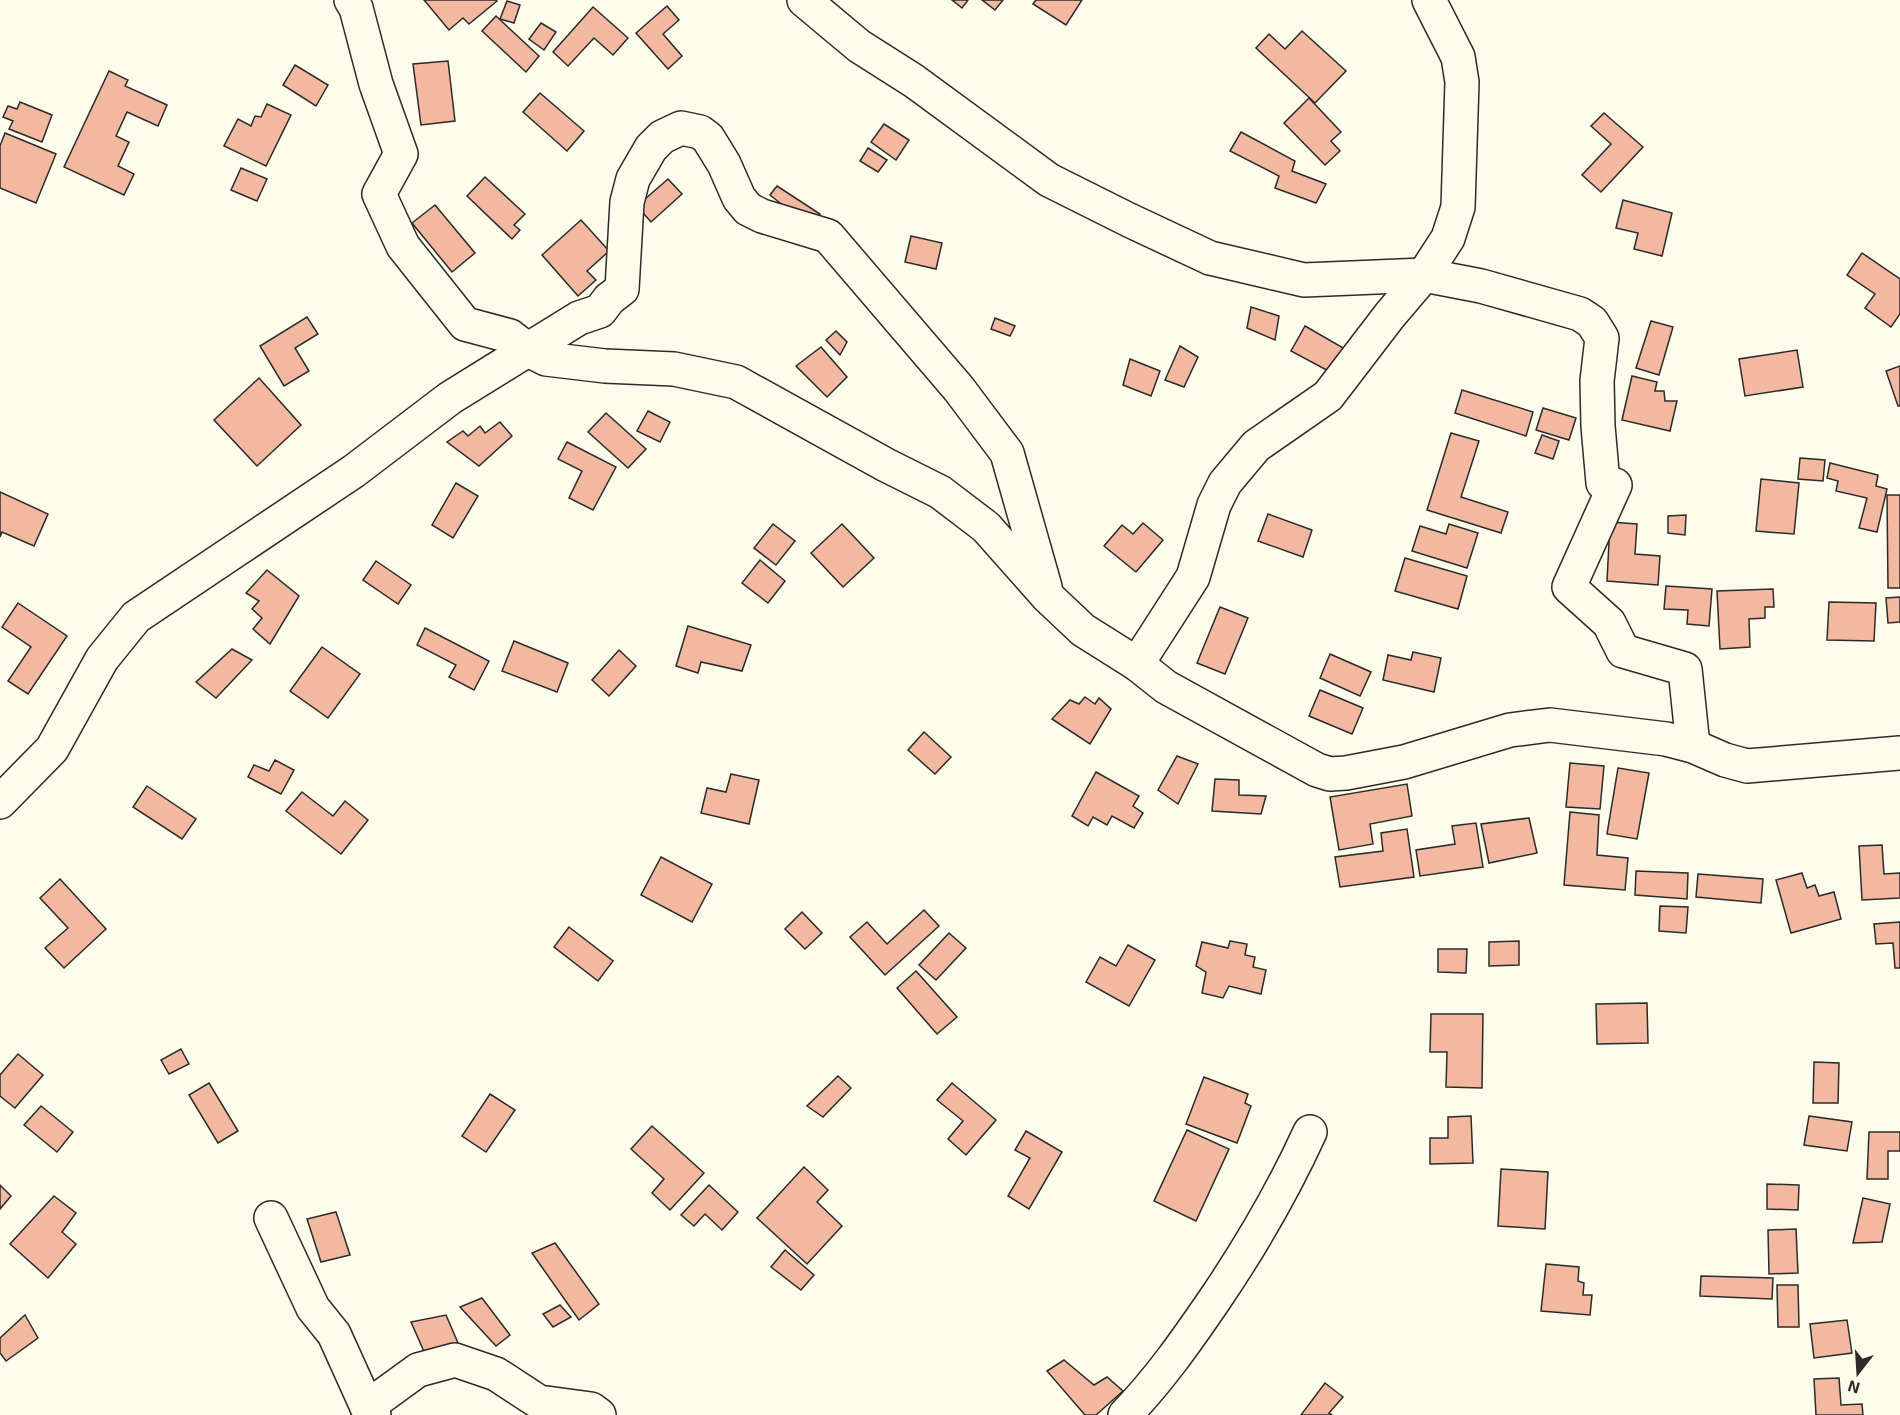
<svg xmlns="http://www.w3.org/2000/svg" width="1900" height="1415" viewBox="0 0 1900 1415" font-family="'Exo 2',sans-serif">
  <style>
    .building { fill: #f2b8a0; stroke: #2b2b2b; stroke-width: 1.5 }
    .lines { fill: none; stroke-linecap: round; stroke-linejoin: round }
    .minor-casing { stroke: #2b2b2b; stroke-width: 36 }
    .minor { stroke: #fdfbea; stroke-width: 33 }
  </style>
  <rect width="100%" height="100%" fill="#fdfbea"/>
  <g class="building">
    <path d="M424 0H496L497 1 469 24 463 18 449 30Z"/>
    <path d="M952 0H968L962 8Z"/>
    <path d="M982 0H1003L995 10Z"/>
    <path d="M1036 0H1082L1066 25 1033 4Z"/>
    <path d="M507 1 520 5 514 23 500 19Z"/>
    <path d="M667 6 679 20 663 34 682 56 668 69 636 33Z"/>
    <path d="M593 7 628 38 613 55 594 38 568 66 553 52Z"/>
    <path d="M496 16 539 56 526 72 482 31Z"/>
    <path d="M541 23 556 32 544 50 529 39Z"/>
    <path d="M1302 31 1346 71 1315 103 1256 48 1269 34 1285 49Z"/>
    <path d="M448 61 455 121 421 125 413 64Z"/>
    <path d="M295 65 328 85 316 106 283 85Z"/>
    <path d="M109 71 128 80 125 86 167 105 158 126 127 112 116 136 129 142 118 166 134 174 124 195 64 167Z"/>
    <path d="M540 93 584 131 567 151 523 112Z"/>
    <path d="M1309 98 1341 132 1331 141 1340 151 1325 165 1284 123Z"/>
    <path d="M20 102 52 115 42 142 9 129 13 121 3 117 8 106 17 109Z"/>
    <path d="M267 104 291 115 266 166 224 146 238 119 251 126 255 116 261 117Z"/>
    <path d="M1604 113 1643 147 1601 192 1582 175 1611 144 1591 126Z"/>
    <path d="M884 124 909 140 896 160 871 142Z"/>
    <path d="M1241 132 1295 161 1292 171 1326 184 1316 203 1275 188 1279 176 1230 151Z"/>
    <path d="M5 133 56 154 36 203 0 188V146Z"/>
    <path d="M868 148 887 160 878 172 860 161Z"/>
    <path d="M241 168 267 179 257 201 231 190Z"/>
    <path d="M485 177 525 214 514 225 520 230 512 239 467 196Z"/>
    <path d="M668 179 682 194 651 222 637 206Z"/>
    <path d="M777 186 820 214 805 223 770 195Z"/>
    <path d="M1623 200 1672 213 1662 256 1634 249 1638 233 1616 228Z"/>
    <path d="M435 205 475 253 452 272 412 223Z"/>
    <path d="M581 220 609 251 587 271 596 280 578 296 542 255Z"/>
    <path d="M911 236 942 243 936 269 905 262Z"/>
    <path d="M1862 253 1900 279V314L1891 327 1865 308 1875 294 1847 275Z"/>
    <path d="M1251 307 1279 316 1275 340 1247 328Z"/>
    <path d="M307 317 318 334 295 348 309 371 284 386 260 346Z"/>
    <path d="M995 318 1015 326 1010 336 991 329Z"/>
    <path d="M1651 321 1673 327 1659 375 1636 368Z"/>
    <path d="M1305 326 1345 349 1332 373 1291 351Z"/>
    <path d="M836 331 847 342 840 355 826 340Z"/>
    <path d="M1180 346 1198 357 1184 387 1165 380Z"/>
    <path d="M821 347 847 377 827 397 796 366Z"/>
    <path d="M1797 350 1803 387 1745 396 1739 359Z"/>
    <path d="M1130 359 1160 371 1151 396 1123 385Z"/>
    <path d="M1900 366V406H1898L1886 371Z"/>
    <path d="M1632 376 1657 382 1655 391H1664L1665 401H1677L1670 431 1622 420Z"/>
    <path d="M259 378 301 425 257 466 214 420Z"/>
    <path d="M1462 390 1533 412 1526 436 1455 413Z"/>
    <path d="M1543 408 1576 418 1569 440 1536 430Z"/>
    <path d="M648 411 670 422 660 442 637 431Z"/>
    <path d="M606 413 646 449 628 468 588 432Z"/>
    <path d="M500 422 512 436 479 466 447 442 463 431 468 436 480 426 485 433Z"/>
    <path d="M1451 433 1479 441 1461 497 1508 512 1501 533 1427 510Z"/>
    <path d="M1542 435 1559 441 1553 459 1535 453Z"/>
    <path d="M567 442 616 467 593 510 569 498 582 471 558 459Z"/>
    <path d="M1800 458 1825 460 1823 481 1798 479Z"/>
    <path d="M1830 463 1878 475 1876 486 1887 489 1877 532 1859 528 1867 498 1836 491 1838 481 1827 478Z"/>
    <path d="M1761 479 1799 483 1794 534 1756 531Z"/>
    <path d="M456 483 478 496 453 538 432 525Z"/>
    <path d="M0 492 48 514 34 546 2 532 0 537Z"/>
    <path d="M1887 495H1900V588H1888Z"/>
    <path d="M1268 514 1312 530 1303 557 1258 541Z"/>
    <path d="M1686 515 1685 535 1668 533V516Z"/>
    <path d="M1610 522 1637 524 1635 554 1660 556 1658 585 1607 581Z"/>
    <path d="M1143 523 1163 540 1136 572 1104 546 1122 525 1133 534Z"/>
    <path d="M773 524 795 541 776 565 754 548Z"/>
    <path d="M842 524 874 558 843 587 811 553Z"/>
    <path d="M1449 524 1478 533 1467 568 1412 551 1420 526 1446 534Z"/>
    <path d="M1405 558 1467 576 1458 609 1395 591Z"/>
    <path d="M760 560 785 581 768 603 742 583Z"/>
    <path d="M376 561 411 585 398 604 363 580Z"/>
    <path d="M267 570 299 596 270 644 253 629 262 618 252 609 259 601 246 593Z"/>
    <path d="M1666 586 1712 589 1709 626 1687 624 1688 610 1664 609Z"/>
    <path d="M1773 589 1774 607H1765V618L1749 619 1750 647 1720 649 1717 591Z"/>
    <path d="M1900 597V622L1888 623 1886 598Z"/>
    <path d="M1829 602 1876 603 1874 641 1827 640Z"/>
    <path d="M18 603 67 636 28 694 8 681 31 647 2 627Z"/>
    <path d="M1220 607 1248 618 1225 674 1197 663Z"/>
    <path d="M688 626 751 645 742 671 701 662 698 673 676 666Z"/>
    <path d="M425 628 489 661 474 690 449 677 456 665 417 645Z"/>
    <path d="M514 641 568 663 557 692 502 671Z"/>
    <path d="M322 647 360 674 328 718 290 691Z"/>
    <path d="M232 649 252 660 216 698 196 682Z"/>
    <path d="M619 650 636 666 609 696 592 680Z"/>
    <path d="M1413 652 1441 658 1434 692 1383 680 1388 655 1411 660Z"/>
    <path d="M1330 654 1371 672 1360 696 1320 678Z"/>
    <path d="M1320 690 1363 708 1352 734 1309 716Z"/>
    <path d="M1085 697 1095 704 1099 698 1111 709 1090 744 1052 719 1070 700 1079 704Z"/>
    <path d="M924 732 951 757 935 774 908 750Z"/>
    <path d="M1177 756 1198 764 1178 804 1158 790Z"/>
    <path d="M275 760 294 770 281 794 248 777 254 765 269 771Z"/>
    <path d="M1570 763 1604 766 1600 809 1566 807Z"/>
    <path d="M1618 768 1649 773 1637 839 1607 834Z"/>
    <path d="M1096 772 1139 796 1133 806 1143 813 1134 828 1112 816 1107 825 1093 817 1088 826 1072 816Z"/>
    <path d="M731 774 759 780 749 824 701 813 707 788 726 792Z"/>
    <path d="M1215 779 1239 780V795L1266 796 1261 814 1212 811Z"/>
    <path d="M1407 784 1412 816 1370 824 1373 844 1339 850 1330 797Z"/>
    <path d="M147 786 196 819 182 839 133 807Z"/>
    <path d="M302 792 333 816 345 801 368 820 341 854 286 811Z"/>
    <path d="M1570 812 1599 815 1597 855 1628 858 1625 890 1564 885Z"/>
    <path d="M1529 818 1537 853 1489 863 1481 824Z"/>
    <path d="M1476 823 1483 867 1420 876 1416 850 1455 844 1452 826Z"/>
    <path d="M1407 829 1414 877 1340 887 1335 857 1383 851 1381 833Z"/>
    <path d="M1882 845 1884 874 1900 873V898L1862 900 1859 846Z"/>
    <path d="M661 857 712 884 692 922 641 895Z"/>
    <path d="M1636 871 1688 873 1687 899 1635 895Z"/>
    <path d="M1802 873 1807 888 1815 885 1819 896 1834 892 1841 919 1791 933 1776 880Z"/>
    <path d="M1698 874 1763 879 1761 903 1696 897Z"/>
    <path d="M60 879 106 929 64 968 45 948 68 928 40 898Z"/>
    <path d="M1660 906 1688 907 1686 933 1659 931Z"/>
    <path d="M924 910 939 926 885 975 850 937 867 922 887 944Z"/>
    <path d="M802 912 822 933 805 949 785 929Z"/>
    <path d="M1900 922V968H1895L1893 943 1876 944 1874 924Z"/>
    <path d="M569 927 613 961 598 981 554 947Z"/>
    <path d="M949 933 966 948 936 980 919 965Z"/>
    <path d="M1230 941 1247 944 1245 955 1255 957 1253 967 1266 970 1261 994 1229 986 1223 998 1202 993 1206 972 1196 966 1202 942 1228 948Z"/>
    <path d="M1519 941V965L1489 966V942Z"/>
    <path d="M1128 945 1155 960 1129 1006 1086 982 1100 957 1116 966Z"/>
    <path d="M1438 949H1467L1466 973 1438 972Z"/>
    <path d="M916 971 957 1017 937 1034 897 988Z"/>
    <path d="M1647 1003 1648 1043 1597 1044 1596 1004Z"/>
    <path d="M1431 1014H1483L1482 1088 1446 1087 1447 1052H1430Z"/>
    <path d="M181 1049 189 1064 169 1074 161 1060Z"/>
    <path d="M18 1054 43 1075 15 1108 0 1096V1075Z"/>
    <path d="M1814 1062 1839 1063 1838 1103H1813Z"/>
    <path d="M838 1076 851 1088 823 1117 807 1106Z"/>
    <path d="M1204 1077 1248 1094 1245 1103 1251 1106 1237 1143 1186 1124Z"/>
    <path d="M209 1083 238 1131 218 1143 189 1095Z"/>
    <path d="M952 1083 996 1120 966 1155 948 1139 963 1121 937 1100Z"/>
    <path d="M490 1094 515 1110 486 1152 462 1136Z"/>
    <path d="M41 1106 73 1132 57 1152 24 1125Z"/>
    <path d="M1471 1116 1473 1163 1430 1164V1138H1448V1117Z"/>
    <path d="M1809 1116 1852 1122 1847 1151 1804 1145Z"/>
    <path d="M652 1126 704 1173 670 1210 652 1193 664 1179 631 1149Z"/>
    <path d="M1187 1130 1229 1149 1196 1221 1154 1201Z"/>
    <path d="M1026 1131 1062 1152 1029 1209 1008 1196 1030 1158 1015 1150Z"/>
    <path d="M1869 1132H1900V1151H1888V1179H1867Z"/>
    <path d="M804 1167 828 1190 817 1202 842 1226 807 1264 757 1218Z"/>
    <path d="M1501 1169 1548 1172 1545 1229 1498 1226Z"/>
    <path d="M1767 1184 1799 1185 1798 1210 1767 1209Z"/>
    <path d="M0 1185 11 1196 0 1209Z"/>
    <path d="M709 1185 738 1212 722 1230 705 1214 694 1226 681 1215Z"/>
    <path d="M54 1196 76 1213 62 1232 76 1244 48 1278 10 1244Z"/>
    <path d="M1863 1198 1890 1204 1882 1242 1853 1243Z"/>
    <path d="M336 1212 350 1255 321 1262 307 1219Z"/>
    <path d="M1796 1229 1798 1273 1769 1274 1768 1230Z"/>
    <path d="M555 1243 599 1304 579 1320 532 1253Z"/>
    <path d="M785 1250 814 1275 801 1290 771 1267Z"/>
    <path d="M1546 1264 1579 1267 1578 1281 1584 1283 1583 1295H1592L1590 1315 1541 1311Z"/>
    <path d="M1701 1276 1773 1278 1772 1299 1700 1296Z"/>
    <path d="M1777 1285H1798L1799 1327H1778Z"/>
    <path d="M482 1298 510 1335 496 1346 460 1307Z"/>
    <path d="M560 1305 571 1317 553 1327 543 1314Z"/>
    <path d="M25 1315 38 1338 6 1361 0 1353V1338Z"/>
    <path d="M446 1315 461 1350 430 1365 411 1322Z"/>
    <path d="M1847 1320 1852 1353 1814 1358 1810 1324Z"/>
    <path d="M1064 1360 1094 1385 1107 1377 1123 1391 1096 1415H1085L1047 1371Z"/>
    <path d="M1839 1378 1841 1405 1862 1404 1863 1415H1816L1814 1379Z"/>
    <path d="M1325 1383 1343 1397 1329 1413 1332 1415H1301Z"/>
  </g>
  <g class="lines">
    <g class="minor-casing">
      <g id="minor">
        <path d="M351 0 356 8 376 84 401 154 379 194 403 246 465 324 510 336 528 350 546 359 605 366 674 369 736 382 886 465 940 492 986 527 1048 597 1083 630 1137 664 1166 687 1317 770 1330 774 1346 773 1404 762 1510 730 1550 725 1666 739 1693 746 1725 760 1747 766 1900 753"/>
        <path d="M804 0 859 46 914 81 1049 180 1129 220 1210 258 1304 280 1424 275 1481 286 1580 314 1592 322 1602 338 1597 381 1598 426 1603 483 1615 485 1569 587 1609 623 1623 651 1685 669 1693 746"/>
        <path d="M1137 664 1193 577 1214 505 1225 483 1256 446 1328 396 1390 315 1424 275 1448 238 1458 207 1462 82 1458 57 1429 0"/>
        <path d="M0 802 52 749 102 659 136 617 354 471 450 398 579 318 600 311 609 299 622 289 627 202 633 179 651 148 662 137 681 128 700 132 708 138 724 164 739 198 748 209 762 216 828 236 959 389 1007 453 1045 587"/>
        <path d="M271 1218 313 1308 334 1334 367 1407 374 1415"/>
        <path d="M367 1407 418 1370 455 1360 496 1374 539 1402 591 1409 599 1415"/>
        <path d="M1125 1415C1159 1380 1187 1340 1215 1299 1251 1246 1283 1191 1310 1132"/>
      </g>
    </g>
    <use href="#minor" class="minor"/>
  </g>
  <g transform="translate(1858 1373) rotate(197)" stroke="#fdfbea" stroke-width="4.5" paint-order="stroke">
  <path d="M0-4.5L10 22L0 15L-10 22Z" fill="#2b2b2b"/>
  <text y="-9" font-size="16" font-weight="bold" text-anchor="middle" fill="#2b2b2b">N</text>
  </g>
</svg>
